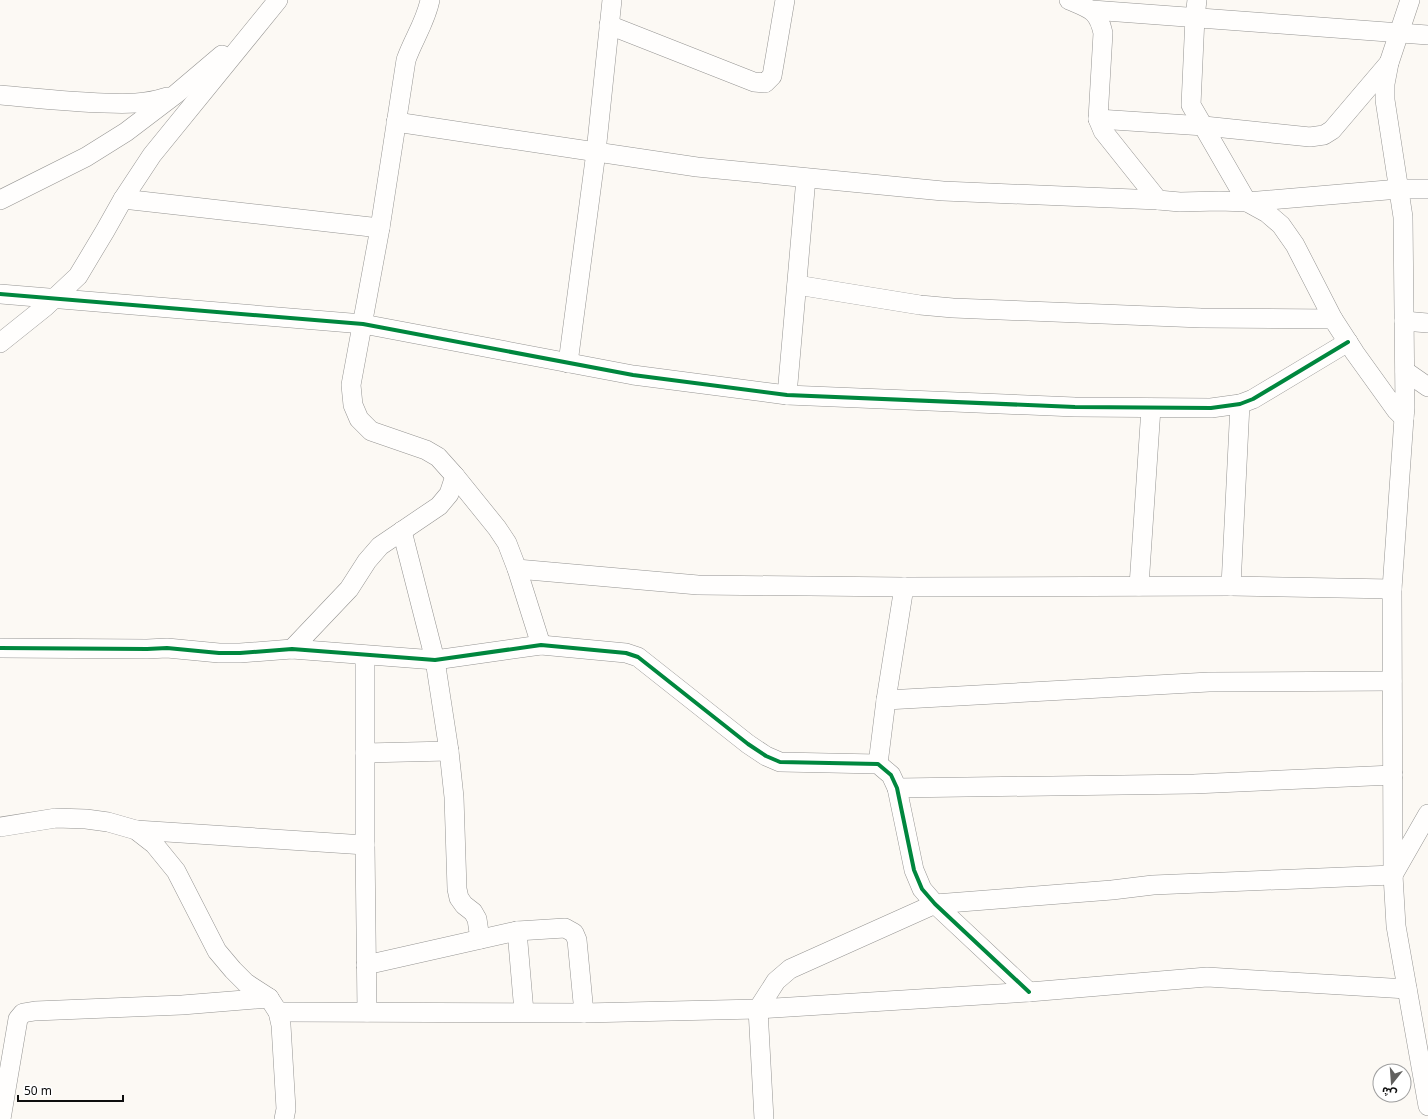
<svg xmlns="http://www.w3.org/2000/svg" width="1428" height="1119" viewBox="0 0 1428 1119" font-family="Georgia,'Noto Sans Arabic',serif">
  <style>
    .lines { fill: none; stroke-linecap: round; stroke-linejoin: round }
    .minor-casing { stroke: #959492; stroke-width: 20 }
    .minor { stroke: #fffefd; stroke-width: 19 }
    .cycleway-casing { stroke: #fff; stroke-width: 6 }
    .cycleway { stroke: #00873e; stroke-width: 4 }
  </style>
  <rect width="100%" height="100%" fill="#fcf9f4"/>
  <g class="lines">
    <g class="minor-casing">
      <g id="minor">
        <path d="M430 0C426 21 413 40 406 60L380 228 351 385 353 405 359 419 371 431 426 450 438 457 455 476 497 528 507 543 517 569 541 645"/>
        <path d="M1069 0C1090 9 1098 10 1103 33L1098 119 1103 131 1158 200 1180 202 1219 201 1247 202 1267 213 1281 225 1295 245 1333 319 1355 353 1396 410 1404 418 1405 408 1403 217 1385 100V84L1389 63 1410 0"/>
        <path d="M1197 0 1195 17 1191 105 1247 202 1399 189H1428"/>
        <path d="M1092 10 1428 35"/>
        <path d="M609 25 754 82 765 83 772 76 785 0"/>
        <path d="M0 95C35 98 69 102 104 103 127 104 145 104 167 97"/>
        <path d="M1098 119 1204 126 1310 137 1324 135 1332 130 1389 63"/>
        <path d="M396 122 697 167 943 191 1158 200"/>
        <path d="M123 199 380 228"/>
        <path d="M0 200 86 157 126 132 176 94 222 55"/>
        <path d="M797 285 920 305 953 308 1201 318 1333 319"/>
        <path d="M0 294 363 324 633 375 787 395 1075 407 1211 408 1240 404 1253 399 1348 342"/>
        <path d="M1404 321 1428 323"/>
        <path d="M0 343 45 307 78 276 105 231 123 199 152 155 278 0"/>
        <path d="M568 363 596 152 612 0"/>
        <path d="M1405 371 1428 387"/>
        <path d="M787 395 806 178"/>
        <path d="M1404 418 1392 589 1393 875 1396 926 1428 1106"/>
        <path d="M402 531 435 660 449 751 454 797 457 889 459 898 464 905 473 912 477 919 480 939"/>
        <path d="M517 569 698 585 904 587 1231 586 1392 589"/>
        <path d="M1139 586 1151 408"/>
        <path d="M1231 586 1240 404"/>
        <path d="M0 648 147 649 167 648 219 653H240L292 649 435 660 541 645 626 653 638 657 748 744 766 756 780 762 878 764 891 775 897 788 914 870 922 889 935 904 1029 992"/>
        <path d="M292 649 349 589 367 561 380 546 439 506 449 494 455 476"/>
        <path d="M365 655V845L367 1012"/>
        <path d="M886 700 1209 682 1392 681"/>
        <path d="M365 753 449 751"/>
        <path d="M878 764 886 700 904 587"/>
        <path d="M897 788 1194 784 1393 775"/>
        <path d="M0 827 56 818 86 819 108 822 136 830 154 844 176 871 217 951 233 970 246 983 269 998 278 1012 281 1025 286 1109 284 1119"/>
        <path d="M136 830 365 845"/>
        <path d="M517 931 524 1012"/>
        <path d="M366 965 517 931 565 928 574 933 577 940 584 1013"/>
        <path d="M278 1012 584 1013 758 1009 1029 992 1207 977 1407 989"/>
        <path d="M1 1119 18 1019 23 1013 35 1011 182 1005 269 998"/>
        <path d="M764 1119 758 1009 776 981 790 969 935 904 1112 890 1153 885 1393 875 1428 814"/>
      </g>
    </g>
    <use href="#minor" class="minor"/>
    <g class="cycleway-casing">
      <g id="cycleway">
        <path d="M0 294 363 324 633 375 787 395 1075 407 1211 408 1240 404 1253 399 1348 342"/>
        <path d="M0 648 147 649 167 648 219 653H240L292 649 435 660 541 645 626 653 638 657 748 744 766 756 780 762 878 764 891 775 897 788 914 870 922 889 935 904 1029 992"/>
      </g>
    </g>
    <use href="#cycleway" class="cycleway"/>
  </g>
  <g transform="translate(1392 1083) rotate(197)"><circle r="19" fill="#ffffff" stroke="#9f9f9f"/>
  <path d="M0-3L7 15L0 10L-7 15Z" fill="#61605e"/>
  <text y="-6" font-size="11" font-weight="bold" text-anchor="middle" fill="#0e0e0e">ش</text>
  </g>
  <path d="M18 1095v6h105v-6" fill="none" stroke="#0e0e0e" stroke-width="2"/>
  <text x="24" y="1095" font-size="12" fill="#0e0e0e" stroke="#ffffff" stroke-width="3" paint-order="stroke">50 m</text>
</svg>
